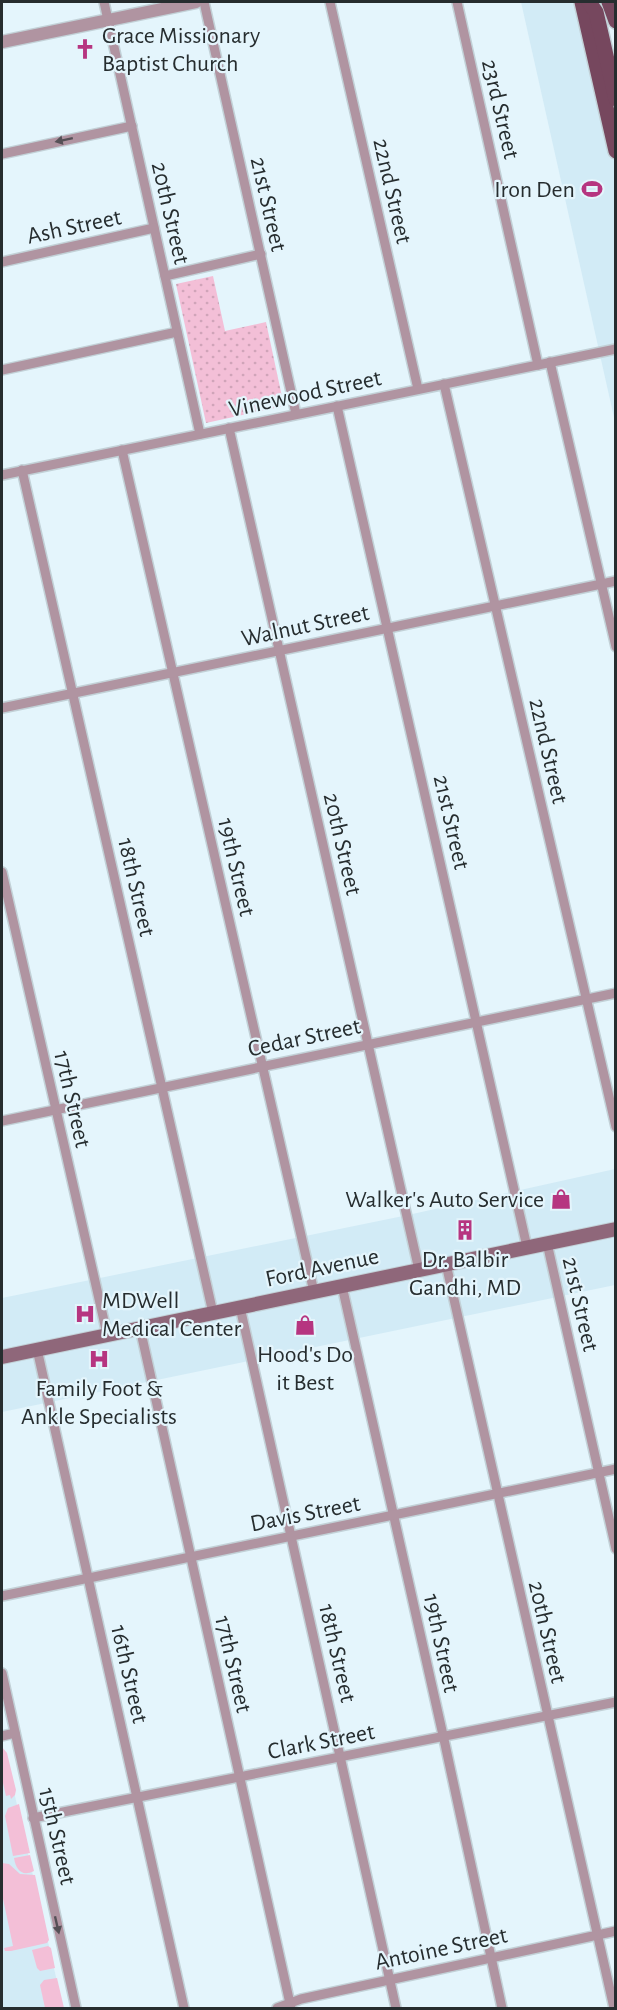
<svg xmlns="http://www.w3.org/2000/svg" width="617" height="2010" viewBox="0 0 617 2010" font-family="'Alegreya Sans',sans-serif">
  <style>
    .built { fill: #d2ebf6 }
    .green { fill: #f3bfd7 }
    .park { fill: url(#park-dots) }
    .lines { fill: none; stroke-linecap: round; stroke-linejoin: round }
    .minor-casing { stroke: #c2d1d7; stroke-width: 12 }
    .tertiary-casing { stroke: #c2d1d7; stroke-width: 15 }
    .secondary-casing { stroke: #c2d1d7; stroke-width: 16 }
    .primary-casing { stroke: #c2d1d7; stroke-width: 18 }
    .minor { stroke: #b094a1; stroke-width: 9 }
    .tertiary { stroke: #b094a1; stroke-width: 12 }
    .secondary { stroke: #8f677a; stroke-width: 14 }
    .primary { stroke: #76475e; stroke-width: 15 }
    .oneway { fill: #565157 }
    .labels { text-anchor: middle; stroke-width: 4.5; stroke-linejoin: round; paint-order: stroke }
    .poi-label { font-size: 24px; fill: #262d2f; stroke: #e4f5fc }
    .street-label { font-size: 24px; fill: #262d2f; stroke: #e4f5fc }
  </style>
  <defs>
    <pattern id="park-dots" width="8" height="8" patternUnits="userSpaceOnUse" patternTransform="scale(1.5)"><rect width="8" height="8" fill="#f3bfd7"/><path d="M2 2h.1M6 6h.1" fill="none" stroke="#d0a4b9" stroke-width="1.8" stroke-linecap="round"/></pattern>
  </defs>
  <rect width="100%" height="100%" fill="#e4f5fc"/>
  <g class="built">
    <path d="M521 2H582L615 152V422Z"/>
    <path d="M615 1169V1285L2 1412V1298L408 1215Z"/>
    <path d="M2 1749 5 1752 63 2008H2Z"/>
  </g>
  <g class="green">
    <path d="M2 1747 7 1753 16 1790 15 1795 11 1799 10 1795 6 1796 3 1783H2Z"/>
    <path d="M19 1804 30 1853 13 1856 5 1816 8 1808Z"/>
    <path d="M30 1855 34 1871C22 1877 16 1870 14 1858Z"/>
    <path d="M2 1863 9 1864 20 1874 35 1875 49 1940 47 1943 11 1951H5L4 1948 13 1946 2 1894Z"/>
    <path d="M48 1946 51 1948 55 1968 40 1971 37 1968 32 1950Z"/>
    <path d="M57 1978 64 2008H45L40 1985 44 1980Z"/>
  </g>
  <path class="park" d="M213 276 225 331 266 322 284 406 206 423 176 284Z"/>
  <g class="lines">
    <g class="minor-casing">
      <g id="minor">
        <path d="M104 2 200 434"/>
        <path d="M204 2 296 414"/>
        <path d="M330 2 418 389"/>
        <path d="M457 2 538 365"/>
        <path d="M2 154 132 126"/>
        <path d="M2 262 154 228"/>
        <path d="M165 276 261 254"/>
        <path d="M550 362 616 647"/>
        <path d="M2 370 177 332"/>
        <path d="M444 384 616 1127"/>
        <path d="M337 406 527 1247"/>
        <path d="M229 428 419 1270"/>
        <path d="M122 450 314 1292"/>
        <path d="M22 470 213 1313"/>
        <path d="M2 475 616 349"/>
        <path d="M2 708 616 581"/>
        <path d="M2 872 107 1334"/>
        <path d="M2 1121 616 993"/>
        <path d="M547 1243 616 1549"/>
        <path d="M446 1264 614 2008"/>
        <path d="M342 1286 445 1744 502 2008"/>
        <path d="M240 1307 396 2008"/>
        <path d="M140 1328 291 2008"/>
        <path d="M37 1349 184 2008"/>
        <path d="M2 1596 616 1469"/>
        <path d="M2 1673 76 2008"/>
        <path d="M2 1736 15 1733"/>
        <path d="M33 1818 616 1702"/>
        <path d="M277 2008 301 1999 616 1931"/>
      </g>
    </g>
    <g class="tertiary-casing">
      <path id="tertiary" d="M2 42 196 2"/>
    </g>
    <g class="secondary-casing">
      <path id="secondary" d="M2 1357 616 1229"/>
    </g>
    <g class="primary-casing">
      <g id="primary">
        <path d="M582 2 616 151"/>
        <path d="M589 2 596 12 616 99"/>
        <path d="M609 2 616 21"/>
      </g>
    </g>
    <use href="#minor" class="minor"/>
    <use href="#tertiary" class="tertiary"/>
    <use href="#secondary" class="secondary"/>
    <use href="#primary" class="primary"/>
  </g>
  <defs><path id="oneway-solid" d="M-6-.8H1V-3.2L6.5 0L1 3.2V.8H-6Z" transform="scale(1.5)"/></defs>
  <g class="oneway">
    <use href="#oneway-solid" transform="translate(64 140) rotate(168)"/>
    <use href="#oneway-solid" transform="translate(57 1925) rotate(77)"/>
  </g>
  <defs>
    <g id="church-bare" transform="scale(1.62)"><path d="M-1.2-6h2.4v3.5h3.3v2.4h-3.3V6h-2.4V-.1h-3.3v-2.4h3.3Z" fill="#b63580" stroke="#e4f5fc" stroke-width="2.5" paint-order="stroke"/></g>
    <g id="stadium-bare" transform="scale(1.62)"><path d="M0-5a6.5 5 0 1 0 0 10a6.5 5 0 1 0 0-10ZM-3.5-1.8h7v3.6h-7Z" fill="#b63580" stroke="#e4f5fc" stroke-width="2.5" paint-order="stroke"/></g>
    <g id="shop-bare" transform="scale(1.62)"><path d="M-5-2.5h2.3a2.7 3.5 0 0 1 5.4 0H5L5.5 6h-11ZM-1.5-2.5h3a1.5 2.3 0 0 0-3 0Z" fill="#b63580" stroke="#e4f5fc" stroke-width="2.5" paint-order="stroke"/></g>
    <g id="building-bare" transform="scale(1.62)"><path d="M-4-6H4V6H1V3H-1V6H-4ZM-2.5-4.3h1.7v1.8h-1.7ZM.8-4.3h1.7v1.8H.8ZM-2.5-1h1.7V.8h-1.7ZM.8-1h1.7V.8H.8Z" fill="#b63580" stroke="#e4f5fc" stroke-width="2.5" paint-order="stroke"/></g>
    <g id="hospital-bare" transform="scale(1.62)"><path d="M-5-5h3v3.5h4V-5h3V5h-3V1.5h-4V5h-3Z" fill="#b63580" stroke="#e4f5fc" stroke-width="2.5" paint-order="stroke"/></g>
  </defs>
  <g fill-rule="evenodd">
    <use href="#church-bare" x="85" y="49"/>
    <use href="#stadium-bare" x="592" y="189"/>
    <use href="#shop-bare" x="561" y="1199"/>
    <use href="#building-bare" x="465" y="1230"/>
    <use href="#hospital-bare" x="85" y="1314"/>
    <use href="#shop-bare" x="305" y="1325"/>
    <use href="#hospital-bare" x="99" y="1359"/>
  </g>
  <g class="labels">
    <g class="poi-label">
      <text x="102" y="43" text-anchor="start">Grace Missionary<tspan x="102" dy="28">Baptist Church</tspan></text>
      <text x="575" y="197" text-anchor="end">Iron Den</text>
      <text x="544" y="1207" text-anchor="end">Walker's Auto Service</text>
      <text x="465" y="1267">Dr. Balbir<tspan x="465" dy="28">Gandhi, MD</tspan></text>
      <text x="102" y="1308" text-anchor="start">MDWell<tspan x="102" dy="28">Medical Center</tspan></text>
      <text x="305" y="1362">Hood's Do<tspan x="305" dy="28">it Best</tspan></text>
      <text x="99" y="1396">Family Foot &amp;<tspan x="99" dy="28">Ankle Specialists</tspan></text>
    </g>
    <g class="street-label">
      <text transform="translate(501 109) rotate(77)" y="8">23rd Street</text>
      <text transform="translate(393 191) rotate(77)" y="8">22nd Street</text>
      <text transform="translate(269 204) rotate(77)" y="8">21st Street</text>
      <text transform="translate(171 213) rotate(77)" y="8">20th Street</text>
      <text transform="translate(74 226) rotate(-12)" y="8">Ash Street</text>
      <text transform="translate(305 393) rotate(-12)" y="8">Vinewood Street</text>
      <text transform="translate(305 625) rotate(-12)" y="8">Walnut Street</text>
      <text transform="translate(549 751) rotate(77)" y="8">22nd Street</text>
      <text transform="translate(452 822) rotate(77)" y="8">21st Street</text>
      <text transform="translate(343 844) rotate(77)" y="8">20th Street</text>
      <text transform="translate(237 867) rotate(77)" y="8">19th Street</text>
      <text transform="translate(137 887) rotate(77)" y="8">18th Street</text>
      <text transform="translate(304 1037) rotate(-12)" y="8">Cedar Street</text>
      <text transform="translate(73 1099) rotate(77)" y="8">17th Street</text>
      <text transform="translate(322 1267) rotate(-12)" y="8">Ford Avenue</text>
      <text transform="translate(581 1304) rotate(77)" y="8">21st Street</text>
      <text transform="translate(305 1513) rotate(-11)" y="8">Davis Street</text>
      <text transform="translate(548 1632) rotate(77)" y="8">20th Street</text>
      <text transform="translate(442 1643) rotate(78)" y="8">19th Street</text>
      <text transform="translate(338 1653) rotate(77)" y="8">18th Street</text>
      <text transform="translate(234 1664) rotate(77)" y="8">17th Street</text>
      <text transform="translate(130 1674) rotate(77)" y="8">16th Street</text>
      <text transform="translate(321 1741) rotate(-11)" y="8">Clark Street</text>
      <text transform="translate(58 1836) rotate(77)" y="8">15th Street</text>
      <text transform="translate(441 1948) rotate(-12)" y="8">Antoine Street</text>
    </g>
  </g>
  <rect width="617" height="2010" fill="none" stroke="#262d2f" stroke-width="6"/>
</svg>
